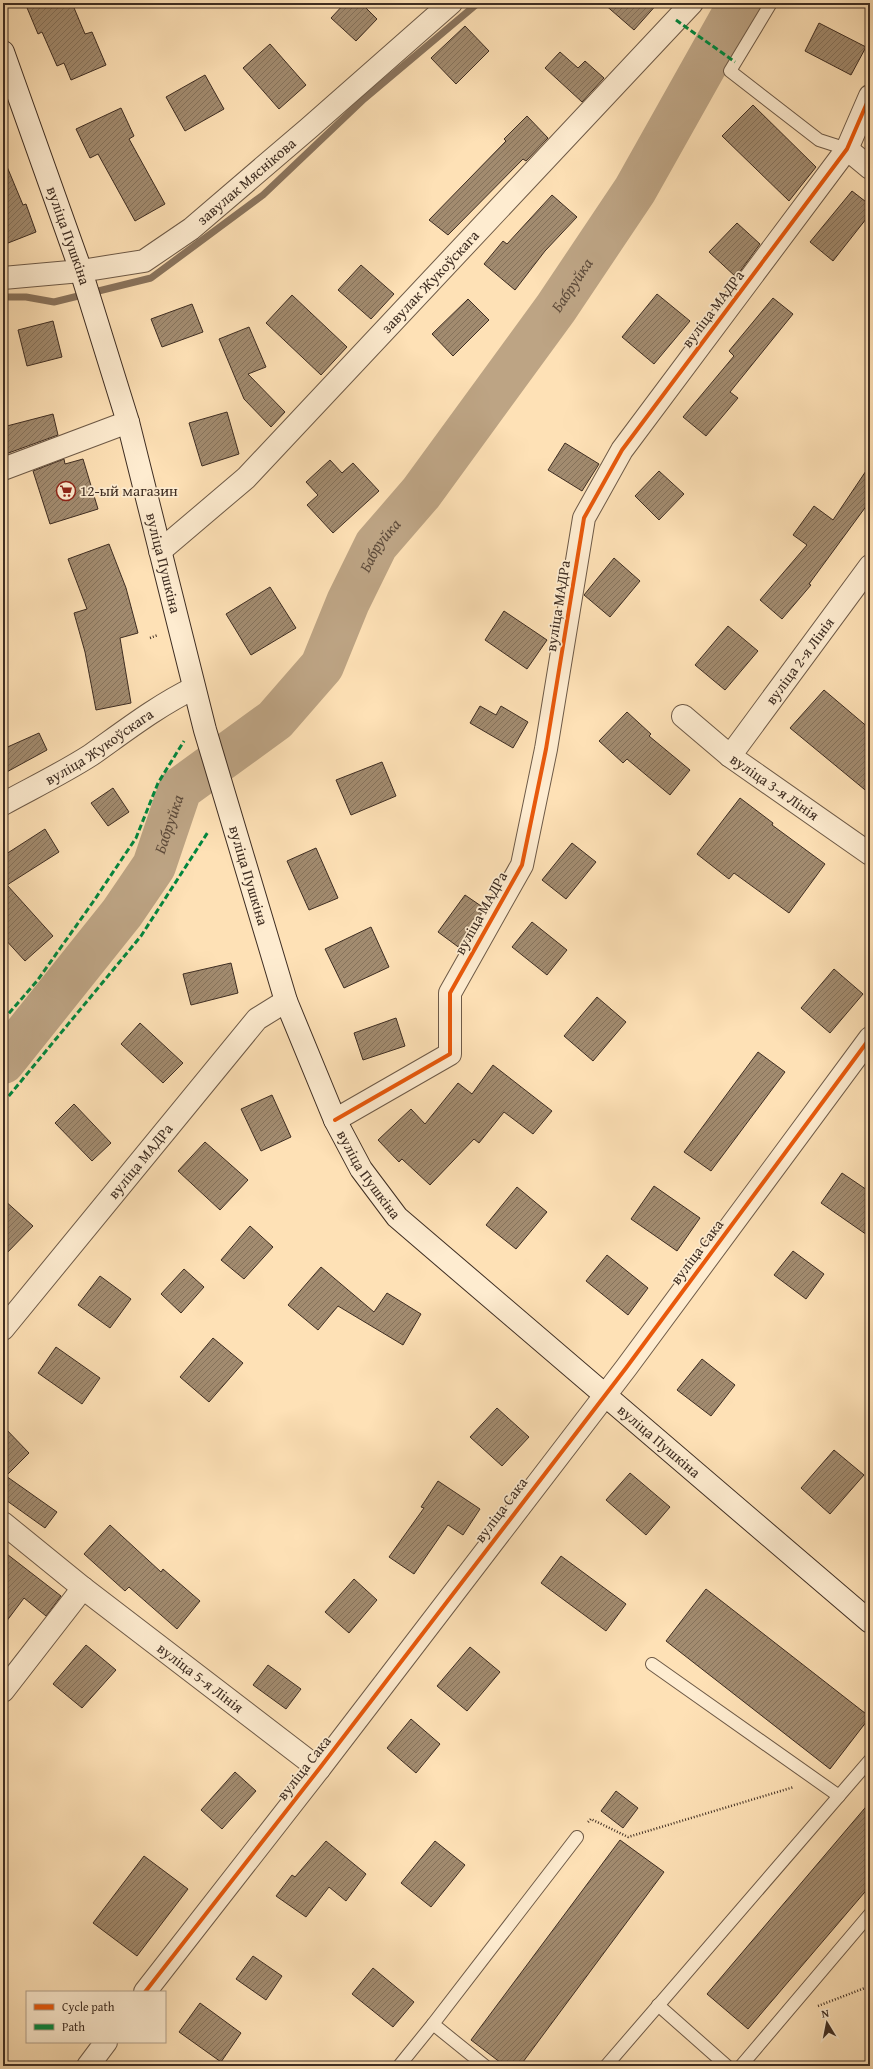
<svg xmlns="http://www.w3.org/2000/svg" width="873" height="2069" viewBox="0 0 873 2069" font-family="'Gentium Book Plus',serif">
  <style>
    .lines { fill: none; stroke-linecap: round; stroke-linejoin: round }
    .stream { stroke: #8a745d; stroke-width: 7 }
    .river { stroke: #bda484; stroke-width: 44 }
    .building { fill: url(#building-hatch); stroke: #3e2d22 }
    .lane-casing { stroke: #6e5a47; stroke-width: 14 }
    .street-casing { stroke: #6e5a47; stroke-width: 24 }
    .secondary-casing { stroke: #3e2d22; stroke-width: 24 }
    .path { stroke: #3e2d22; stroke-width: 2.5; stroke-dasharray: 1 2; stroke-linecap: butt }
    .lane { stroke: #feecd0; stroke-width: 12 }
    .street { stroke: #feecd0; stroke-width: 22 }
    .secondary { stroke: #feecd0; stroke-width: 22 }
    .quiet { stroke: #00873e; stroke-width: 3; stroke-dasharray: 6 3; stroke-linecap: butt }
    .cycleway-casing { stroke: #feecd0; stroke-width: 6 }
    .cycleway { stroke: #e8590c; stroke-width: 4 }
    .labels { text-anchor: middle; stroke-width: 3.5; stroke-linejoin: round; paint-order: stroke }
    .street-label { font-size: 15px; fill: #3e2d22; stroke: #feecd0 }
    .poi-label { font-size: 15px; fill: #3e2d22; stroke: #feecd0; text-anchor: start }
    .water-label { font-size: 16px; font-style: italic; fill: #5e4b3a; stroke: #feecd0 }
  </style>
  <defs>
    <pattern id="building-hatch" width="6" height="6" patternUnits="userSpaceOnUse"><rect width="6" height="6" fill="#a28b6f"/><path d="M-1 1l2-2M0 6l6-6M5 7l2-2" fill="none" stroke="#85725b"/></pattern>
  </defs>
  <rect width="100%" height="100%" fill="#fee1b6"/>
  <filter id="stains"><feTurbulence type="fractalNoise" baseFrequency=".005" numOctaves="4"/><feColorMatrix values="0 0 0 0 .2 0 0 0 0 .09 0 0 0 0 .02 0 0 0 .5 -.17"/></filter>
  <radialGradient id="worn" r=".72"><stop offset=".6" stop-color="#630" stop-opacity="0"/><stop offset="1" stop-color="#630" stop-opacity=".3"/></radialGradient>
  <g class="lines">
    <path class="stream" d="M3 297H26L54 302 151 278 263 195 364 99 478 3"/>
    <path class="river" id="s1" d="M3 1062 122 913 154 866 180 789 275 720 322 666 348 602 376 545 421 493 556 308 635 190 740 3"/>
  </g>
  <g class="building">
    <path d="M25 3H72L85 34 92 32 106 65 71 80 64 63 57 66 42 32 38 34Z"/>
    <path d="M345 3H361L377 19 356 41 331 18Z"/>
    <path d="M603 3H658L634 30Z"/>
    <path d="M819 23 866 47 851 75 805 51Z"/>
    <path d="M465 26 489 51 456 84 431 58Z"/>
    <path d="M270 44 306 85 279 109 243 68Z"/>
    <path d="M560 52 578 68 585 61 604 78 582 102 545 68Z"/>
    <path d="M205 75 224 109 185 131 166 97Z"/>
    <path d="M753 105 816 167 789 201 722 136Z"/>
    <path d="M121 108 134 136 129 139 165 204 135 221 98 154 90 158 76 129Z"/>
    <path d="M527 116 548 138 526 161 523 159 448 235 429 220 506 141 504 139Z"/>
    <path d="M3 157 23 205 26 204 36 232 3 245Z"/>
    <path d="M852 191 870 205V214L833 261 810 242Z"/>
    <path d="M552 195 577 217 545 251 515 290 484 264 503 241 507 244Z"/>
    <path d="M737 223 760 244 736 277 709 252Z"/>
    <path d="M361 265 394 294 371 319 338 290Z"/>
    <path d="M657 294 690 321 654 364 622 337Z"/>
    <path d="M292 295 347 347 321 375 266 323Z"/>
    <path d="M773 298 793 314 730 392 738 398 706 436 683 417 734 356 729 351Z"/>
    <path d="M468 299 489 320 453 356 432 334Z"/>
    <path d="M192 304 203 332 162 347 151 319Z"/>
    <path d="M53 321 62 357 27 366 18 330Z"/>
    <path d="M249 327 266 367 248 374 285 412 271 427 244 399 219 339Z"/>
    <path d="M227 412 239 454 202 466 189 423Z"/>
    <path d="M53 414 58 435 3 455V427Z"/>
    <path d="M565 443 599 464 582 491 548 470Z"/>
    <path d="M64 459 65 464 83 459 98 509 50 524 33 471Z"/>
    <path d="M330 460 342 473 353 463 379 491 333 533 307 505 318 495 306 482Z"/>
    <path d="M870 465V501L809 584 811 585 782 619 760 600 807 545 793 535 814 506 833 520Z"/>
    <path d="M659 471 684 494 659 520 635 496Z"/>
    <path d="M109 544 126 588 138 633 120 638 131 703 96 710 85 652 74 613 87 609 68 559Z"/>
    <path d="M614 558 640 581 610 617 584 595Z"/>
    <path d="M270 587 296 628 251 655 226 614Z"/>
    <path d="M504 611 547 640 527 669 485 640Z"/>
    <path d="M728 626 758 651 725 690 695 665Z"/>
    <path d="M824 690 870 729V794L790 728Z"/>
    <path d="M480 706 496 715 501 706 528 722 513 748 470 723Z"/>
    <path d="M627 712 651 734 649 736 690 770 670 795 627 759 623 763 599 741Z"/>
    <path d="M39 733 47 750 3 774V749Z"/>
    <path d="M382 762 396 796 351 815 336 780Z"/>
    <path d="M113 788 129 812 108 826 91 803Z"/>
    <path d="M740 798 773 823 772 825 825 864 789 913 734 873 729 879 697 854Z"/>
    <path d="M45 829 59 852 7 885 53 936 25 961 3 937V856Z"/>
    <path d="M572 843 596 862 566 899 542 880Z"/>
    <path d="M316 848 338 898 309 910 287 861Z"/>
    <path d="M465 895 484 908 461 949 438 932Z"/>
    <path d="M532 922 567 950 547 975 512 947Z"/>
    <path d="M371 927 389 967 344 988 325 949Z"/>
    <path d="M231 963 238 993 191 1005 183 974Z"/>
    <path d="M834 969 863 994 830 1033 801 1008Z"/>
    <path d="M597 997 626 1022 593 1061 564 1036Z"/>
    <path d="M396 1018 405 1046 363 1060 354 1033Z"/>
    <path d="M140 1023 183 1063 163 1083 121 1044Z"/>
    <path d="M758 1052 785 1072 711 1171 684 1152Z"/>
    <path d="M493 1065 552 1111 533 1134 504 1112 479 1143 474 1139 430 1185 402 1159 399 1162 378 1140 411 1109 425 1124 458 1083 472 1094Z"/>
    <path d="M272 1095 291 1137 261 1151 241 1109Z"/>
    <path d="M74 1104 111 1143 92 1161 55 1123Z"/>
    <path d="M205 1142 248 1180 220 1210 178 1171Z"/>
    <path d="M842 1173 870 1192V1237L821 1203Z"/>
    <path d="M654 1186 700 1218 677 1251 631 1219Z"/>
    <path d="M517 1187 547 1212 516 1249 486 1225Z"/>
    <path d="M3 1199 33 1226 3 1257Z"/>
    <path d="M250 1226 273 1247 244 1279 221 1260Z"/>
    <path d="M793 1251 824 1274 806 1299 774 1275Z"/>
    <path d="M607 1255 648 1288 628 1315 586 1281Z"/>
    <path d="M321 1267 374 1312 387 1293 421 1314 403 1345 338 1306 318 1330 288 1305Z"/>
    <path d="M184 1269 204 1287 181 1313 161 1294Z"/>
    <path d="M100 1276 131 1299 110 1328 78 1305Z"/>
    <path d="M213 1338 243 1363 209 1402 180 1377Z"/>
    <path d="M56 1347 100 1378 82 1404 38 1373Z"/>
    <path d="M702 1359 735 1385 711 1416 677 1390Z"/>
    <path d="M497 1408 529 1437 502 1466 470 1437Z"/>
    <path d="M3 1426 29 1453 6 1476 57 1512 45 1528 3 1498Z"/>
    <path d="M834 1450 864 1475 830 1514 801 1488Z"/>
    <path d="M630 1473 670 1507 646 1535 606 1500Z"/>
    <path d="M438 1481 480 1509 463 1535 448 1525 414 1574 389 1557 424 1508 421 1507Z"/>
    <path d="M110 1525 161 1572 163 1569 200 1601 177 1629 129 1587 125 1591 84 1554Z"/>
    <path d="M3 1551 61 1596 46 1616 24 1598 3 1626Z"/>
    <path d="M561 1556 626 1604 606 1631 541 1583Z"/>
    <path d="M354 1579 377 1600 349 1633 325 1612Z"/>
    <path d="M706 1589 870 1717 830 1769 666 1641Z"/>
    <path d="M86 1645 116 1670 82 1708 53 1684Z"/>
    <path d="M470 1647 500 1672 467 1711 437 1686Z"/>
    <path d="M268 1665 301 1689 286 1709 253 1685Z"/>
    <path d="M411 1719 440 1744 416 1773 387 1748Z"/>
    <path d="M235 1772 256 1791 222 1829 201 1810Z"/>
    <path d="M616 1791 638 1808 623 1828 601 1811Z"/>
    <path d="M870 1802V1886L748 2029 707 1994Z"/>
    <path d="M620 1840 664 1872 520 2066H505L471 2040Z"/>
    <path d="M326 1841 366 1874 346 1901 329 1887 306 1917 276 1896 292 1875 295 1877Z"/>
    <path d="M435 1841 465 1865 431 1907 401 1883Z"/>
    <path d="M144 1856 188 1889 137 1956 93 1923Z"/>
    <path d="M253 1956 282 1976 266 2000 236 1979Z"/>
    <path d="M373 1968 414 2002 393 2027 352 1994Z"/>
    <path d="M200 2003 241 2033 221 2062 179 2032Z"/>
  </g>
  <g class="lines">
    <g class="lane-casing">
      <g id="lane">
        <path d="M771 3 730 71 819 140 847 149"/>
        <path d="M652 1664 839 1796"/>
        <path d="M658 2005 727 2066"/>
        <path d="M399 2066 433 2024"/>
        <path d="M485 2066 433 2024 577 1837"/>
        <path d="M606 2066 870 1760"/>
        <path d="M741 2066 870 1914"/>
      </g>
    </g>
    <g class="street-casing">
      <g id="street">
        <path d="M847 149 870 168"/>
        <path id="s2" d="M3 278 81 271 144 261 191 229 309 128 451 3"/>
        <path d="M3 469 128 422"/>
        <path id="s3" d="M160 551 246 478 692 3"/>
        <path id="s4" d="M683 716 730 756 870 854"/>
        <path id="s5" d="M730 756 870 566"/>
        <path id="s6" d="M3 804C32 788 63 773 91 755 125 731 157 706 194 688"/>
        <path d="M335 1120 450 1054V993L522 865 546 749 584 518 622 450 847 149 870 96"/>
        <path id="s7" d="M3 1329 257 1019 286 1001"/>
        <path id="s8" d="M3 1523 83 1588 319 1769"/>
        <path d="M3 1691 83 1588"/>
        <path d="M145 1992 319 1769 626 1368 870 1038"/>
        <path d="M88 2066 106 2042"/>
      </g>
    </g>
    <g class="secondary-casing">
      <g id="secondary">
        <path id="s9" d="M3 52 81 271 128 422 205 730 286 1001 335 1120 361 1169 397 1217 870 1622"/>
      </g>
    </g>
    <g class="path">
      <path d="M150 638 158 635"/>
      <path d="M588 1822 591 1819 628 1837 794 1787"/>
      <path d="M818 2006 870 1986"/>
    </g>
    <use href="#lane" class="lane"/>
    <use href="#street" class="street"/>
    <use href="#secondary" class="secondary"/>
    <g class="quiet">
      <path d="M676 20 735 62"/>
      <path d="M3 1020 37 981 93 902 136 838 158 783 184 741"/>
      <path d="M3 1103 141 936 208 832"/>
    </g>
    <g class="cycleway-casing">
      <g id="cycleway">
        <path d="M335 1120 450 1054V993L522 865 546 749 584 518 622 450 847 149 870 96"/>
        <path d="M145 1992 319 1769 626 1368 870 1038"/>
      </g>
    </g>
    <use href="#cycleway" class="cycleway"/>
  </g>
  <defs>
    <g id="supermarket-ring" transform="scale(1)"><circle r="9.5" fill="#feecd0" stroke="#8f2418" stroke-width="1.5"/><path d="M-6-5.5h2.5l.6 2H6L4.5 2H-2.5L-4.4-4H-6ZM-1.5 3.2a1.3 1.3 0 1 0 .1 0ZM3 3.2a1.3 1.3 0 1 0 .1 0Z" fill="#8f2418"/></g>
  </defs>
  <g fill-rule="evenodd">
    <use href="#supermarket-ring" x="66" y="491"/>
  </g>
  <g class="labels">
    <g class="street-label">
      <text dy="5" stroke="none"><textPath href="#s2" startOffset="272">завулак Мяснікова</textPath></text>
      <text dy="5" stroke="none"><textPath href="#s9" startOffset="195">вуліца Пушкіна</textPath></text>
      <text dy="5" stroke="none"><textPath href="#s3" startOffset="382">завулак Жукоўскага</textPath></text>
      <text transform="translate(713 309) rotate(-53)" y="5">вуліца МАДРа</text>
      <text dy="5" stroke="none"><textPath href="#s9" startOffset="536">вуліца Пушкіна</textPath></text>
      <text transform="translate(558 606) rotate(-81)" y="5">вуліца МАДРа</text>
      <text dy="5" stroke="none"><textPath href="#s5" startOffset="118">вуліца 2-я Лінія</textPath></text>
      <text dy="5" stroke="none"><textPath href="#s6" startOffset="112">вуліца Жукоўскага</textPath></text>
      <text dy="5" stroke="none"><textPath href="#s4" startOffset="116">вуліца 3-я Лінія</textPath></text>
      <text dy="5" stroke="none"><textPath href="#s9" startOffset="860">вуліца Пушкіна</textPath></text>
      <text transform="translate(481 913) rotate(-61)" y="5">вуліца МАДРа</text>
      <text dy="5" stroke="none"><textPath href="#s7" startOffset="217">вуліца МАДРа</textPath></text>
      <text dy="5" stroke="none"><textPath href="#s9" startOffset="1184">вуліца Пушкіна</textPath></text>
      <text transform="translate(697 1252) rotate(-53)" y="5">вуліца Сака</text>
      <text dy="5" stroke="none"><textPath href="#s9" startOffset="1580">вуліца Пушкіна</textPath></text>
      <text transform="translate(501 1510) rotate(-53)" y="5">вуліца Сака</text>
      <text dy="5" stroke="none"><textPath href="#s8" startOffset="251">вуліца 5-я Лінія</textPath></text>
      <text transform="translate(304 1768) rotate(-52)" y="5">вуліца Сака</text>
    </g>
    <g class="poi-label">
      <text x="80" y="496">12-ый магазин</text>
    </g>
    <g class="water-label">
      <text dy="6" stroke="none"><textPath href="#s1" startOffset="976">Бабруйка</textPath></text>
      <text dy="6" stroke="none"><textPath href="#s1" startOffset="652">Бабруйка</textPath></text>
      <text dy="6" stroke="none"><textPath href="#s1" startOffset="292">Бабруйка</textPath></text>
    </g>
  </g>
  <rect width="873" height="2069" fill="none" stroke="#fee1b6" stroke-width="16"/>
  <rect x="4" y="4" width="865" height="2061" fill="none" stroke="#3e2d22" stroke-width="2"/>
  <rect x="8" y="8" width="857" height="2053" fill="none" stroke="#3e2d22"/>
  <rect x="26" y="1991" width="140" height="52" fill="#feecd0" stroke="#b1a08a"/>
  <rect x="34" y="2004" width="20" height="6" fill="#e8590c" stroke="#b1a08a"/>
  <text x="62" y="2011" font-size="12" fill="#3e2d22">Cycle path</text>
  <rect x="34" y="2024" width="20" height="6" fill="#00873e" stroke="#b1a08a"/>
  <text x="62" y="2031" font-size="12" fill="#3e2d22">Path</text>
  <g transform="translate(827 2023) rotate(350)" stroke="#feecd0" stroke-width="3" paint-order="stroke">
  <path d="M0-3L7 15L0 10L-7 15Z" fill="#3e2d22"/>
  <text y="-6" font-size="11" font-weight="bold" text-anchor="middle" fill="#3e2d22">N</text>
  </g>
  <rect width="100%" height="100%" filter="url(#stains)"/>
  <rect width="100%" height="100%" fill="url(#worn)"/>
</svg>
